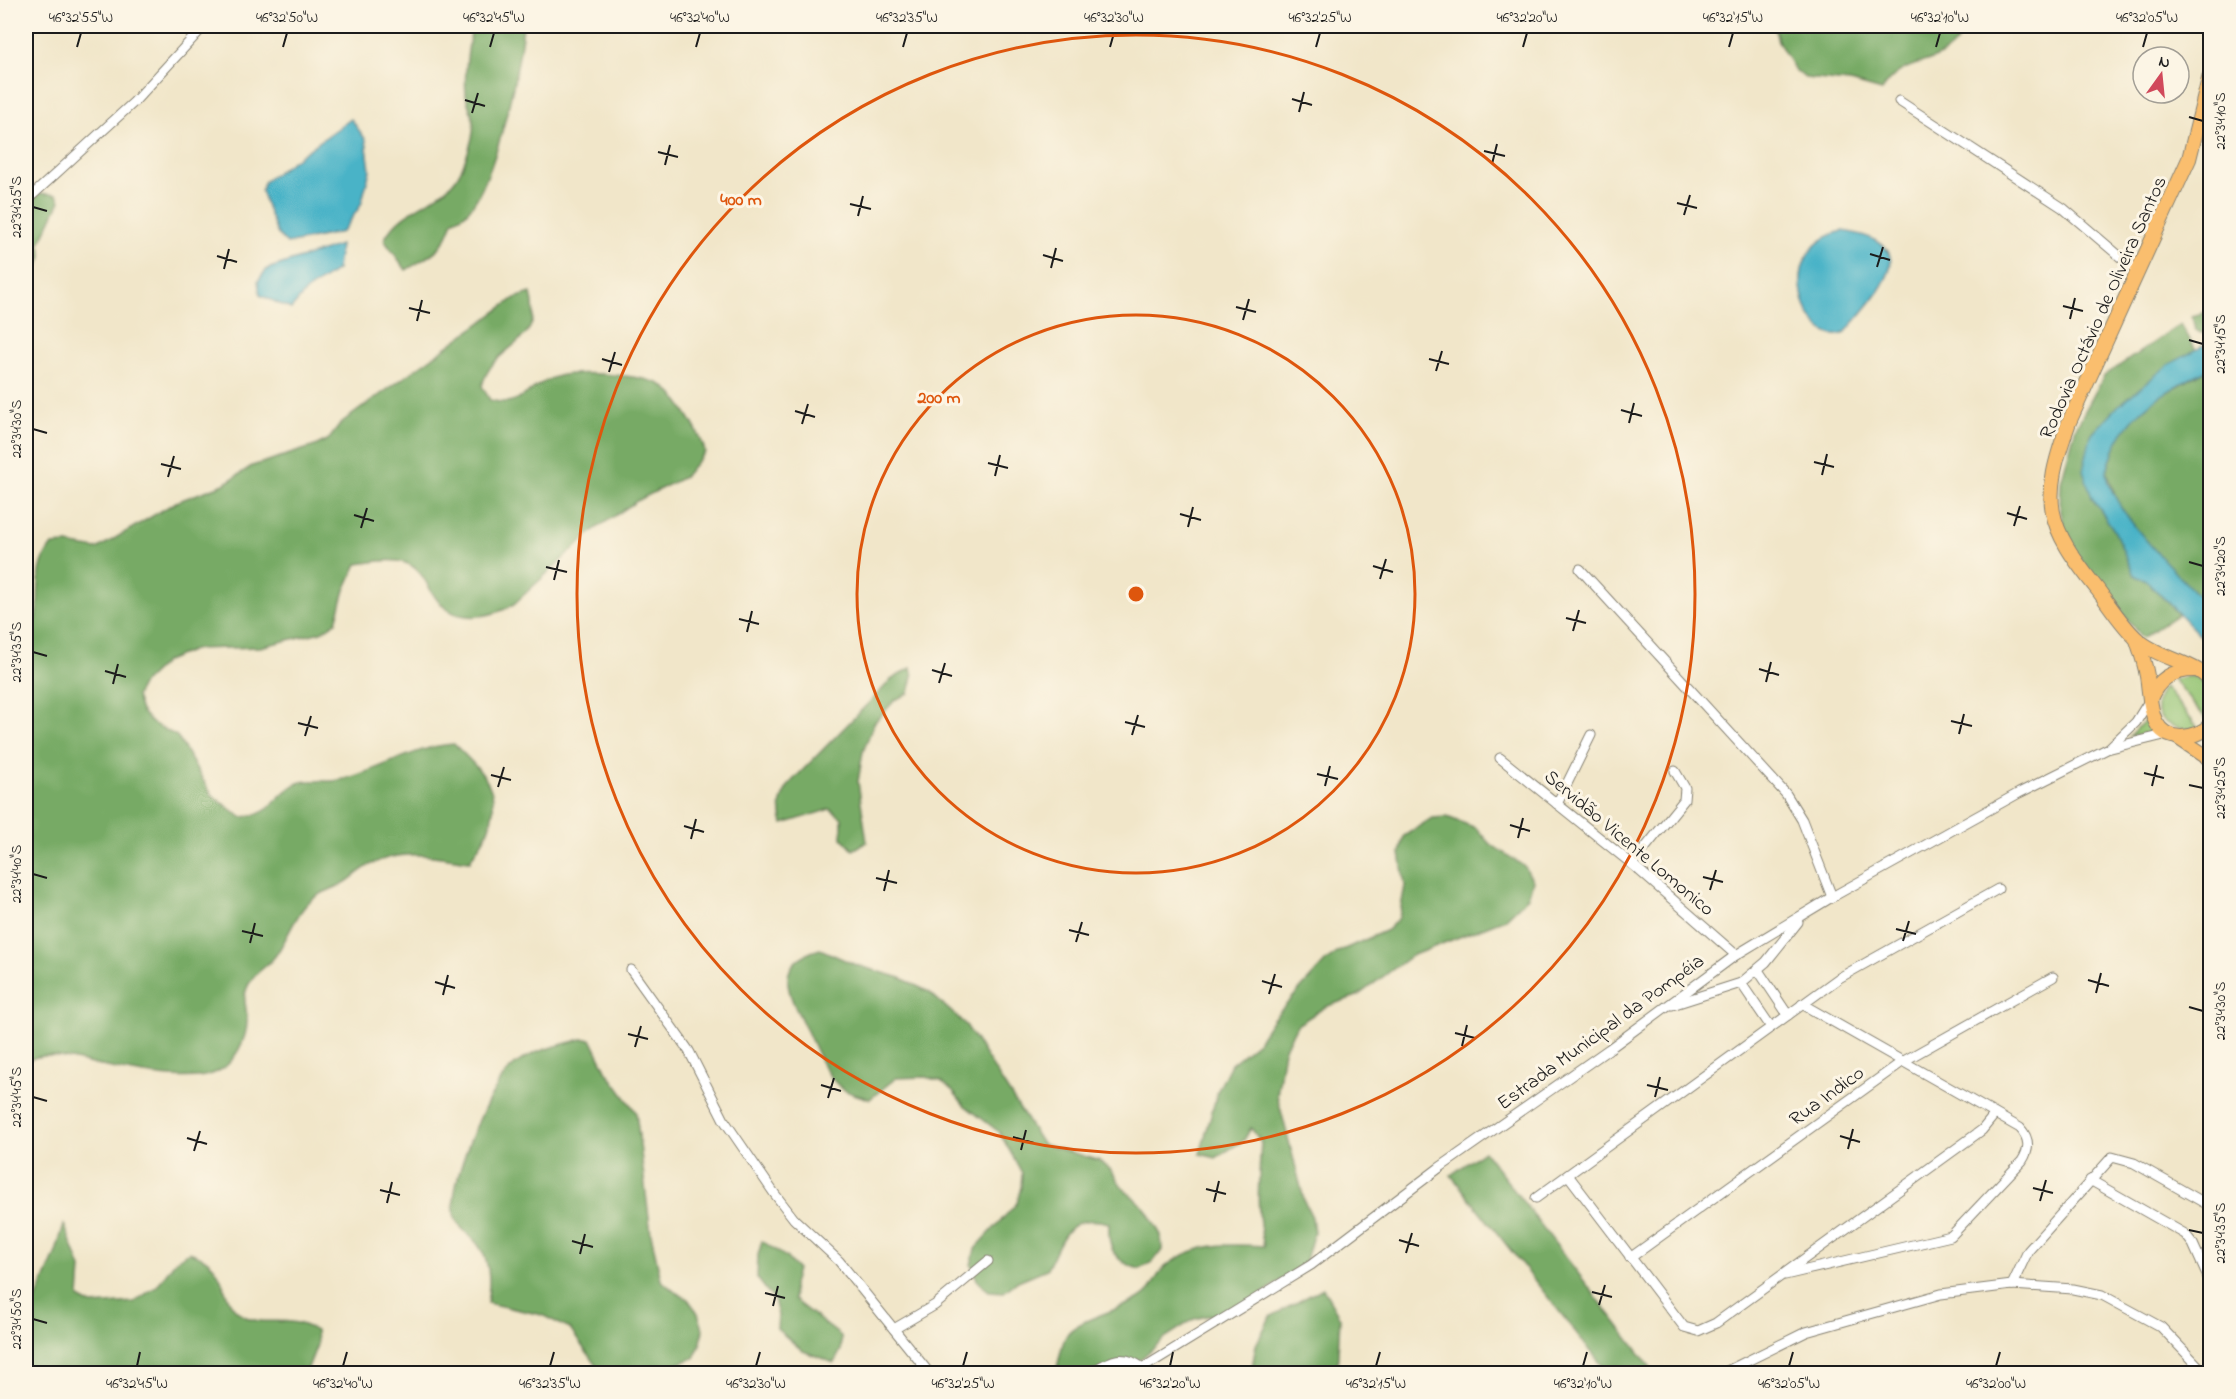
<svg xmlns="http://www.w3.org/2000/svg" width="2236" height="1399" viewBox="0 0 2236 1399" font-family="'Indie Flower',sans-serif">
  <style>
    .green { fill: #94c473; stroke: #587048; stroke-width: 1.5 }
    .forest { fill: #77aa65; stroke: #4a6340; stroke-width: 1.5 }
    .water { fill: #49b3c7; stroke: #326872; stroke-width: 1.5 }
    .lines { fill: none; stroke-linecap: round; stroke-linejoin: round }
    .minor-casing { stroke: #868172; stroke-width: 11 }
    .primary-casing { stroke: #868172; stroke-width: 16 }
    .minor { stroke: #fff; stroke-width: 9 }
    .primary { stroke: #fabe6e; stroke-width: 14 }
    .ticks { fill: none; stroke: #1c1c1c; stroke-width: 2 }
    .ring { fill: none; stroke: #de560d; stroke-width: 3 }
    .labels { text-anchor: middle; stroke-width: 6; stroke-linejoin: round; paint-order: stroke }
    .street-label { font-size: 20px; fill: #1c1c1c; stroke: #fcf5e5 }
    .centre { fill: #de560d; stroke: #fcf5e5; stroke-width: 3 }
    .ring-label { font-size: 18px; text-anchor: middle; font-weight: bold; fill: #de560d; stroke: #fcf5e5; stroke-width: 6; stroke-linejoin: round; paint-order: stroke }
    .neatline { fill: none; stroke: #1c1c1c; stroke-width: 2 }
    .ticks-label { font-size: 15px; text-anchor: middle; fill: #1c1c1c }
  </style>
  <rect width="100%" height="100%" fill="#fcf5e5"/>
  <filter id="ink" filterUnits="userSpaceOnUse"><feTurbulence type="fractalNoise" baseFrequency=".0167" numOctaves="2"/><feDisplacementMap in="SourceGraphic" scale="12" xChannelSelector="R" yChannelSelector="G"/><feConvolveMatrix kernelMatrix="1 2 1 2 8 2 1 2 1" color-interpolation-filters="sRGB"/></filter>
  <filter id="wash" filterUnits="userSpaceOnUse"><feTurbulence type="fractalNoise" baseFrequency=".008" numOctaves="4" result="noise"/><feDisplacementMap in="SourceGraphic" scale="24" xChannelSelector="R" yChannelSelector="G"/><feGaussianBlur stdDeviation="1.35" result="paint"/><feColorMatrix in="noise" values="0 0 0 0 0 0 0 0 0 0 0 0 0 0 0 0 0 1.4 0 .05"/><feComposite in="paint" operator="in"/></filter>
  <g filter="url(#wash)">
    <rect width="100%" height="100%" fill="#f1e6c9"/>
    <g class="green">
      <path d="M2190 676 2198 678 2210 689 2208 721 2173 679Z"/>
      <path d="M2164 686 2198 728C2169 733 2144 715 2164 686Z"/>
      <path d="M2146 719 2152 732 2130 736Z"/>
    </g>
    <g class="forest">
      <path d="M473 26H523C519 68 496 180 468 211 464 216 458 218 453 221 444 251 432 254 406 270L384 240C401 206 439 204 457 177 464 166 476 134 473 121 472 112 467 103 466 94 464 77 468 42 473 26Z"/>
      <path d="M1774 26H1967C1963 34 1954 47 1946 52 1923 67 1897 62 1882 91L1850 82 1805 78 1794 69 1778 41Z"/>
      <path d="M40 193 57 195 60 201 39 245C48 261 34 268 26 282V206Z"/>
      <path d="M531 293C546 348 494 340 482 386L490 400C522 409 527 386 555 377 575 370 641 375 660 384 676 392 701 434 705 452L684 477 637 501 594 530 513 605C492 617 459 624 440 603 429 592 425 574 412 566 397 556 374 562 357 564L345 590 336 622 321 632 260 647 196 649 166 661 143 683 136 696 141 711 152 723 177 736 212 795 241 817C276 815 272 795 298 783 311 778 326 783 339 780 378 772 414 746 454 744 485 775 506 792 485 837 481 845 474 852 470 861 437 857 404 848 372 864 363 868 355 876 346 882 333 890 318 892 307 904 293 919 288 938 276 955 267 968 253 972 247 988 242 1000 247 1007 247 1019 248 1038 234 1064 217 1072 191 1085 130 1072 101 1066 76 1062 50 1049 26 1061V628L31 629C46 600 29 574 52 545L67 544 97 549 176 502 224 484 252 466 315 446 329 439 342 422 515 298Z"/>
      <path d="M2210 311V335L2195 331 2192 316Z"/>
      <path d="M2181 324 2196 350C2155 372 2123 401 2091 435L2092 498 2114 530 2134 575 2148 582 2178 614 2142 638 2075 553 2065 534 2060 507 2061 481 2076 427 2104 376Z"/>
      <path d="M2210 368V615L2162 563 2118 505 2107 471 2118 438 2129 422 2158 397Z"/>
      <path d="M911 668 913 676 909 693 895 700 874 723 863 752 858 782 867 842 853 850 842 838V818L830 809 783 824C778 806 780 796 792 781L892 679Z"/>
      <path d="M1447 817 1476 828 1489 843 1525 867 1533 881 1528 897 1505 919 1411 956 1357 996 1325 1007 1297 1025 1284 1050 1277 1095 1305 1203 1312 1217 1314 1232 1305 1264 1240 1309 1194 1319 1166 1337 1136 1363 1095 1374 1070 1373 1057 1367C1060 1358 1061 1345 1066 1336 1074 1320 1121 1310 1138 1299 1155 1289 1153 1279 1164 1268 1194 1242 1227 1244 1264 1246 1255 1213 1259 1176 1261 1142L1251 1128 1244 1140 1216 1158 1200 1154 1218 1090 1231 1064 1257 1043 1273 1019 1326 961 1340 951 1387 930 1399 918 1405 886 1400 853 1404 836 1432 818Z"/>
      <path d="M820 949 856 965 901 978 929 992 966 1025 1042 1144 1098 1160 1110 1169 1122 1187 1145 1208 1161 1235 1162 1250 1153 1262 1139 1269C1115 1262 1107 1249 1109 1223 1067 1212 1063 1238 1047 1269L1018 1281 1004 1292 989 1291 978 1282 971 1265 975 1249 1017 1203 1021 1187 1022 1173 999 1132 964 1105 953 1091 941 1081 925 1077 896 1078 870 1099C860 1096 848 1094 840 1087 824 1073 816 1050 807 1031 792 1000 767 964 820 949Z"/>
      <path d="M582 1039H591L607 1072 636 1112 651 1234 661 1280 675 1292 688 1299 698 1313 703 1329 701 1343 694 1358 653 1373H601L570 1329 542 1315 487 1303C491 1281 490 1256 473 1239 466 1232 459 1228 455 1218 445 1188 488 1089 511 1068 531 1050 557 1046 582 1039Z"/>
      <path d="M1484 1151 1487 1155 1655 1373H1608L1451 1175Z"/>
      <path d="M64 1224 81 1268 79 1298 92 1305 134 1302 157 1286 176 1260 189 1252C234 1265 215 1300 244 1316 264 1328 289 1313 316 1331L317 1345 306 1373H26V1314H30L56 1252Z"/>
      <path d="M762 1241 786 1257 797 1269 793 1285 794 1300 841 1336V1350L834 1363 803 1351 777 1329 778 1315 774 1300 757 1278 758 1255Z"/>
      <path d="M1323 1288 1340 1318 1337 1373H1251L1256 1345 1270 1317Z"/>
    </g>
    <g class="water">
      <path d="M351 119 366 140 370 170 361 205 342 232 287 244 277 233 261 191 265 181Z"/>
      <path d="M1843 231C1929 244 1879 292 1845 333 1809 351 1768 249 1843 231Z"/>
      <path d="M340 245 337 270 306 291 291 309 260 295 258 281 267 269Z"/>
      <path d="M2210 342V368C2172 388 2128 409 2113 453 2112 458 2108 465 2107 471 2107 509 2184 580 2210 608V646L2148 582 2134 575 2114 530 2092 498 2083 470 2091 435 2118 406 2168 365Z"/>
    </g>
  </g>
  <g filter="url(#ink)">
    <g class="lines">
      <g class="minor-casing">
        <g id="minor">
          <path d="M1899 101 2063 208 2138 272"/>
          <path d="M26 201 134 102 204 26"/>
          <path d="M1580 569 1786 794 1802 820 1832 897"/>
          <path d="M2109 748 2136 722 2149 701"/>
          <path d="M1500 758 1632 864 1736 955"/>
          <path d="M1557 804 1591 735"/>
          <path d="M1632 864 1684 800 1685 788 1675 771"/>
          <path d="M631 970 689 1051 724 1120 774 1193 794 1219 839 1261 930 1374"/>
          <path d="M1758 970 1788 1015"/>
          <path d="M1741 983 1771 1027"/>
          <path d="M1672 1005 1741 983 1766 962 1798 922"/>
          <path d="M1568 1175 1684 1327 1698 1331 1716 1323 1982 1130 1995 1114"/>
          <path d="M2090 1180 2185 1234 2193 1244 2210 1282"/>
          <path d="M1536 1198 1839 978 1998 889"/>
          <path d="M1630 1258 1902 1062 2053 977"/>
          <path d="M1785 1275 1951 1236 2022 1161C2030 1149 2030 1139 2020 1128L1802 1004"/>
          <path d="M2012 1285 2028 1251 2112 1157 2134 1163 2210 1206"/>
          <path d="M894 1329 935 1305 988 1261"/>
          <path d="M1088 1374C1110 1361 1121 1352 1143 1368"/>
          <path d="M1133 1374 1311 1265 1439 1168 1609 1049 1736 955 1832 897 2019 793 2107 749 2168 734"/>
          <path d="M1721 1374 1806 1332 1941 1294 2012 1285 2073 1289 2102 1295 2161 1327 2206 1374"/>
        </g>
      </g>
      <g class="primary-casing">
        <g id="primary">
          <path d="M2210 75 2189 159 2069 422C2040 502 2045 524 2098 590 2110 606 2123 627 2138 640 2158 658 2194 662 2210 680"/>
          <path d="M2137 640C2141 652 2145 664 2147 676 2151 699 2148 738 2182 737 2193 736 2203 733 2210 725"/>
          <path d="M2150 699C2158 679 2172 670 2195 670"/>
          <path d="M2177 737 2210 759"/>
        </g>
      </g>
      <use href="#minor" class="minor"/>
      <use href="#primary" class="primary"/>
    </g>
  </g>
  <path class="ticks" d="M77 47 81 33M283 47 287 33M490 47 494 33M696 47 700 33M903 47 907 33M1110 47 1114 33M1316 47 1320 33M1523 47 1527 33M1729 47 1733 33M1936 47 1940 33M2143 47 2147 33M1292 99 1312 105M465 100 485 106M1299 112 1304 92M472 113 478 93M2189 117 2203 121M1484 151 1505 156M658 152 678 157M1492 164 1497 144M665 165 670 145M1677 203 1697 208M850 204 871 209M33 207 47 211M1684 215 1690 195M858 216 863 196M1870 254 1890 260M1043 255 1063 261M217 256 237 262M1877 267 1883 247M1051 268 1056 248M224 269 229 249M2063 306 2083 311M1236 307 1256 312M409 308 430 313M2070 319 2075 298M1243 320 1249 299M417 321 422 300M2189 340 2203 344M602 359 622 365M1429 359 1449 364M1436 371 1442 351M609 372 615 352M1621 410 1642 416M795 411 815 417M1629 423 1634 403M802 424 808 404M33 429 47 433M1814 462 1834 467M988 463 1008 468M161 464 181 469M1822 475 1827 454M995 476 1000 455M168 477 174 456M2007 513 2027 519M1180 514 1201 520M354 515 374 521M2014 526 2020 506M1188 527 1193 507M361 528 367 508M2189 562 2203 566M1373 566 1393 572M546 567 567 572M1380 579 1386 559M554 580 559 560M1566 618 1586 623M739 619 759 624M1573 631 1579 610M747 632 752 611M33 652 47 656M1759 669 1779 675M932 670 952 676M105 671 126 677M1766 682 1771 662M939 683 945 663M113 684 118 664M1951 721 1972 726M1125 722 1145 727M298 723 318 728M1959 734 1964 714M1132 735 1138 715M305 736 311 716M2144 773 2164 778M1317 774 1338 779M491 775 511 780M2189 785 2203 788M1325 786 1330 766M2152 786 2157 765M498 787 504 767M1510 825 1530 831M684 826 704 832M1518 838 1523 818M691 839 696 819M33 874 47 878M1703 877 1723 882M876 878 897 883M1710 890 1716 870M884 891 889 870M1896 929 1916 934M1069 930 1089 935M242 931 263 936M1903 941 1909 921M1076 942 1082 922M250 943 255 923M2088 980 2109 986M1262 981 1282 987M435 982 455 988M2096 993 2101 973M1269 994 1275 974M443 995 448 975M2189 1007 2203 1011M1455 1033 1475 1038M628 1034 648 1039M1462 1046 1467 1025M635 1047 641 1026M821 1085 841 1091M1647 1085 1668 1090M33 1097 47 1101M1655 1097 1660 1077M828 1098 834 1078M1840 1136 1860 1142M1013 1137 1034 1143M187 1138 207 1144M1848 1149 1853 1129M1021 1150 1026 1130M194 1151 200 1131M2033 1188 2053 1193M1206 1189 1226 1194M380 1190 400 1195M2040 1201 2046 1180M1214 1202 1219 1181M387 1203 392 1182M2189 1230 2203 1233M1399 1240 1419 1246M572 1241 593 1247M1406 1253 1412 1233M580 1254 585 1234M1592 1292 1612 1297M765 1293 785 1298M1599 1305 1605 1285M773 1306 778 1286M33 1319 47 1323M137 1366 140 1352M343 1366 347 1352M550 1366 554 1352M756 1366 760 1352M963 1366 967 1352M1170 1366 1173 1352M1376 1366 1380 1352M1583 1366 1587 1352M1789 1366 1793 1352M1996 1366 2000 1352"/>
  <g class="ring">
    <circle cx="1136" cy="594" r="279"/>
    <circle cx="1136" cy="594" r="559"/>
  </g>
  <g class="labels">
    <g class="street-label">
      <text transform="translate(2102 307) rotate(-66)" y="7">Rodovia Octávio de Oliveira Santos</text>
      <text transform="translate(1630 842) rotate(40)" y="7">Servidão Vicente Lomonico</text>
      <text transform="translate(1600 1031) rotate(-36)" y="7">Estrada Municipal da Pompéia</text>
      <text transform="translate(1826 1095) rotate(-36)" y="7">Rua Indico</text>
    </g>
  </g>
  <circle cx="1136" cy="594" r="9" class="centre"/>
  <g class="ring-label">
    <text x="741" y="205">400 m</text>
    <text x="939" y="403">200 m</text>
  </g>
  <rect width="2236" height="1399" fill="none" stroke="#fcf5e5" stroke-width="66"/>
  <g transform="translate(2161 75) rotate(15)"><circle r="28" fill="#fcf5e5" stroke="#a29e95" stroke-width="1.5"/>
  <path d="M0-4.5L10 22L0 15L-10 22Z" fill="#d1495b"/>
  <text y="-9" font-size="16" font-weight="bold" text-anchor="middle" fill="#1c1c1c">N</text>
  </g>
  <rect x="33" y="33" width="2170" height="1333" class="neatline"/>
  <g class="ticks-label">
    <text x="81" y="22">46°32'55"W</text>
    <text x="287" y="22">46°32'50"W</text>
    <text x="494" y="22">46°32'45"W</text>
    <text x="700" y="22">46°32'40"W</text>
    <text x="907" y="22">46°32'35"W</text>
    <text x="1114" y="22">46°32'30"W</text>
    <text x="1320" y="22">46°32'25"W</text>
    <text x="1527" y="22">46°32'20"W</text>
    <text x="1733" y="22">46°32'15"W</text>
    <text x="1940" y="22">46°32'10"W</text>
    <text x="2147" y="22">46°32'05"W</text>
    <text transform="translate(2220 121) rotate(-90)" y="5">22°34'10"S</text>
    <text transform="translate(16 207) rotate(-90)" y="5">22°34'25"S</text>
    <text transform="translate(2220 344) rotate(-90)" y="5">22°34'15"S</text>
    <text transform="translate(16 429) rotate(-90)" y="5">22°34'30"S</text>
    <text transform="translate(2220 566) rotate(-90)" y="5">22°34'20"S</text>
    <text transform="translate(16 652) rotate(-90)" y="5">22°34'35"S</text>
    <text transform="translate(2220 788) rotate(-90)" y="5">22°34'25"S</text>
    <text transform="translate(16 874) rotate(-90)" y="5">22°34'40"S</text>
    <text transform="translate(2220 1011) rotate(-90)" y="5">22°34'30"S</text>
    <text transform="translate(16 1097) rotate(-90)" y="5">22°34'45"S</text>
    <text transform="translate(2220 1233) rotate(-90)" y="5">22°34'35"S</text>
    <text transform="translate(16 1319) rotate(-90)" y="5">22°34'50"S</text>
    <text x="137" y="1388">46°32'45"W</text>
    <text x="343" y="1388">46°32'40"W</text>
    <text x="550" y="1388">46°32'35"W</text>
    <text x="756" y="1388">46°32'30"W</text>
    <text x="963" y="1388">46°32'25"W</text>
    <text x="1170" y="1388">46°32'20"W</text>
    <text x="1376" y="1388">46°32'15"W</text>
    <text x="1583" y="1388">46°32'10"W</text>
    <text x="1789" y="1388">46°32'05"W</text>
    <text x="1996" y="1388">46°32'00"W</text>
  </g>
</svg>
